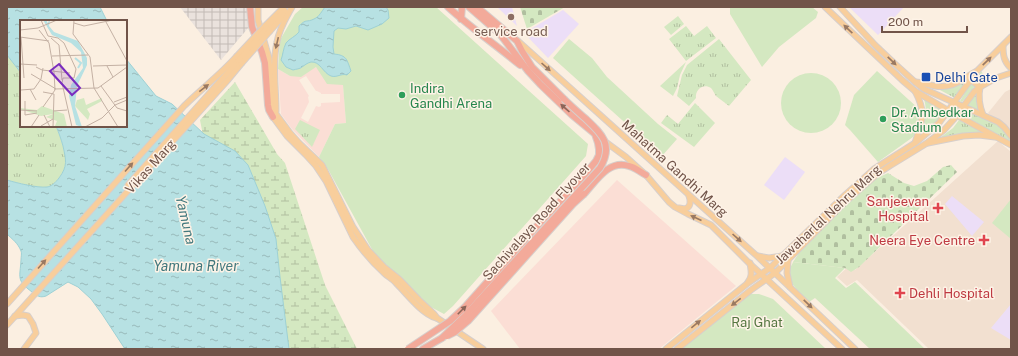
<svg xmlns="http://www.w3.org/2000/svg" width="1018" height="356" viewBox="0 0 1018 356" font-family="'Public Sans',sans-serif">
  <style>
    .residential { fill: #f2e0d0 }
    .commercial { fill: #fbded5; fill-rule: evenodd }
    .industrial { fill: url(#industrial-grid) }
    .education { fill: #ecdef7 }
    .grass { fill: url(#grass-tufts) }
    .wetland { fill: url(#wetland-marsh) }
    .cemetery { fill: url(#cemetery-stones) }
    .green { fill: #d4e8c1 }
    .water { fill: url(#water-ripples); stroke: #9ed1d5 }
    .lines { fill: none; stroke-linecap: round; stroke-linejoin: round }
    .major-casing { stroke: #d7cfcc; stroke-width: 7 }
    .highway-casing { stroke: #d7cfcc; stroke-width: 8 }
    .major { stroke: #f8ce9c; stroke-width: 5 }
    .highway { stroke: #f3aa9a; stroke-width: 6 }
    .major-bridge-casing { stroke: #d7cfcc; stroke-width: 7; stroke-linecap: butt }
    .highway-bridge-casing { stroke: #d7cfcc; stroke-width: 8; stroke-linecap: butt }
    .major-bridge { stroke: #f8ce9c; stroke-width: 5 }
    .highway-bridge { stroke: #f3aa9a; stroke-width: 6 }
    .oneway { fill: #9a7962 }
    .oneway2 { fill: #8b6559 }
    .education-dot { fill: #8d6e63; stroke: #fef3e7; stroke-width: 1.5 }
    .transit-dot { fill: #1a4fb4; stroke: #fef3e7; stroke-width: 1.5 }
    .leisure-dot { fill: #2e9e5b; stroke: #fef3e7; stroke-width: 1.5 }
    .health-dot { fill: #e0444e; stroke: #fef3e7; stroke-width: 1.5 }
    .labels { text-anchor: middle; stroke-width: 3; stroke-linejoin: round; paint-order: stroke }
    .education-label { font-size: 13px; fill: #785e54; stroke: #fef3e7 }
    .transit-label { font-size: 13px; fill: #164399; stroke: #fef3e7; text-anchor: start }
    .leisure-label { font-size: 13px; fill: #27864d; stroke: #fef3e7; text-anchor: start }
    .street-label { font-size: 13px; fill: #715449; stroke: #fef3e7 }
    .health-label { font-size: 13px; fill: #be3a42; stroke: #fef3e7; text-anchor: end }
    .park-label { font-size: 13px; fill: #567742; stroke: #fef3e7 }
    .water-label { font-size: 14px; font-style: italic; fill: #41787d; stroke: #fef3e7 }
    .inset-river { fill: none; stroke: #b7e1e3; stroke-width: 2 }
    .inset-road { fill: none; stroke: #c4b1a4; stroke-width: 1 }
    .view { fill: #7b2cbf; fill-opacity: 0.15; stroke: #7b2cbf; stroke-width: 2 }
    .inset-edge { fill: none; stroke: #715449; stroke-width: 2 }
  </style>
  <defs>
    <pattern id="industrial-grid" width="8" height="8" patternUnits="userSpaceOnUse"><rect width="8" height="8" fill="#eae2dd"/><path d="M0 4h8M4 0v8" fill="none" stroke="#c2bab5"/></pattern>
    <pattern id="grass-tufts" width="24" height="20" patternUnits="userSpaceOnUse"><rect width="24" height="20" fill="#d4e8c1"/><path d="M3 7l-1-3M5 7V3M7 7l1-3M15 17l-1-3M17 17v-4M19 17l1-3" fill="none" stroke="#b0bf9f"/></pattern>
    <pattern id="wetland-marsh" width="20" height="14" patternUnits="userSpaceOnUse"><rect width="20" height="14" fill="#d4e8c1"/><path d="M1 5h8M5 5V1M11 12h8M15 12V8" fill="none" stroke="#b0bf9f"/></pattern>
    <pattern id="cemetery-stones" width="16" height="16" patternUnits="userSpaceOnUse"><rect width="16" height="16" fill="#d4e8c1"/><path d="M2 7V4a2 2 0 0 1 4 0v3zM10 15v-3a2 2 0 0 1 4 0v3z" fill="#b0bf9f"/></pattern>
    <pattern id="water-ripples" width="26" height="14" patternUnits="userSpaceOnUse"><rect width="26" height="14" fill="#b7e1e3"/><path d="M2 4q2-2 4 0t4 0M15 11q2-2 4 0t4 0" fill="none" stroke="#99b9ba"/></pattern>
  </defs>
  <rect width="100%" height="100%" fill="#fbefe1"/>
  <g class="residential">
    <path d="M1011 89V132L988 113 1005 92Z"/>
    <path d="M998 141 1011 152V349H929L857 280 847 286 837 277 849 266 855 270Z"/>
  </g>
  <g class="commercial">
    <path d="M316 67 343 84 346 123 335 124 319 157 292 129 281 114 278 69 290 76ZM306 76 316 91H317L321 93V94H340V102L321 103V106L319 107 316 106 308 122 301 118 309 102 308 97 309 96 299 80Z"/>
    <path d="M617 180 736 286 659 349H520L491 311Z"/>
  </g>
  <path class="industrial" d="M180 7H248L249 27 221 60Z"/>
  <g class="education">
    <path d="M497 7H512L517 26Z"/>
    <path d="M849 7H904L878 35Z"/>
    <path d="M563 10 579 24 548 58 524 33Z"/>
    <path d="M785 157 805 172 784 200 764 185Z"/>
    <path d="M952 196 984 222 972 236 945 204Z"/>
    <path d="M1011 304V340L991 328Z"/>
  </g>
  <g class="grass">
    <path d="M678 16 684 24 671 35 664 27Z"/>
    <path d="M686 26 694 36 707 26 716 38 686 61 669 39Z"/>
    <path d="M719 39 751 80 729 106C725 103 720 99 716 96 714 93 713 90 711 88 703 83 695 90 696 98L689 106 677 96 682 75 687 65Z"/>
    <path d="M7 55 21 73V126H56C59 133 61 139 63 146 66 160 68 166 59 178 55 183 52 186 47 187 37 188 17 183 7 180Z"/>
    <path d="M686 62 680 75 677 88 673 96 660 86Z"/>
    <path d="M981 71 986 78 976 85 962 102 960 101 969 86Z"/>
    <path d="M966 80 955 98 938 89Z"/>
    <path d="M976 92V99L979 111 967 105Z"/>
    <path d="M924 99 943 110 945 113 926 132 922 133H920C925 119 928 114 924 99Z"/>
    <path d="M695 103 715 123 694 147 661 123 667 115 678 124Z"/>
    <path d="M965 110 1000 124 1011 141 1010 142 963 115V114Z"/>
    <path d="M300 120 320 130 312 147 295 129Z"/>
    <path d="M959 120 984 133 937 140 953 128Z"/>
  </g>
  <path class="wetland" d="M235 82 277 154 285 163 325 285 357 349H252L223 239 200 120Z"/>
  <g class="cemetery">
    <path d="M520 7H565L527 29Z"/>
    <path d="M951 165 957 172 859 267 851 272 845 268 793 262 799 253 847 204 873 180 888 173 904 183 914 186 927 181 943 167Z"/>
  </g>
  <g class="green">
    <path d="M303 7H436L588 144 586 156 453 306 444 314 427 305 374 253 329 171 319 157 335 124 346 123 343 85 327 84 316 67 301 77 290 76 278 69 280 40 295 14Z"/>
    <path d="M730 7H812L818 12 816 18 779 47 762 67 730 14Z"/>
    <path d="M569 39 592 58 607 77 658 124 677 139 662 156 553 58Z"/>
    <path d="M877 71 919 109 921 113 917 131 913 137 878 162 850 130 845 125 854 95Z"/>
    <circle cx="811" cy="103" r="30"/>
    <path d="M1011 199V239L992 223Z"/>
    <path d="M793 262 845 268 835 278 846 288 855 282 925 349H870L815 298 809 302C802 294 788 284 789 272 789 269 792 265 793 262Z"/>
    <path d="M748 294H759L773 299 826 349H681Z"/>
  </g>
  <g class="water">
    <path d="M7 7H100L107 21H21V73L7 55Z"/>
    <path d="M325 7H386L388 10 389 18 382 24 368 30 356 26 346 29 338 28 334 31 333 47 334 54C347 55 347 60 351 71L347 75C341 73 337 78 331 76 323 73 320 61 311 62 307 63 305 65 302 67 300 69 296 69 293 70L286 67 281 60C283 55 283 49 286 43 289 39 296 36 299 32V26C307 18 306 23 314 19 319 17 322 11 325 7Z"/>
    <path d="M126 59 156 96 172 104 204 134 235 151 248 165 265 206 276 239 280 277 289 349H125L102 314 91 299 78 287 68 282 46 296C40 298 37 296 32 292 16 280 20 278 21 260 21 257 22 253 21 251 18 243 12 239 7 234V180C17 183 37 188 47 187 52 186 55 183 59 178 68 166 66 160 63 146 61 139 59 133 56 126H126Z"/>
  </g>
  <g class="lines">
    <g class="major-casing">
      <g id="major">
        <path d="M258 7V20L269 58 272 104 274 110 276 114 290 133 299 143 322 165 353 227 368 250 384 267 399 279 419 300 434 314 437 318 483 349"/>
        <path d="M825 7 902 80 915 91 949 111 1011 145"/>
        <path d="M840 7 875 45 894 63 915 82 924 89 998 122 1004 127 1011 136"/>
        <path d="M265 26 284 7"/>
        <path d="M267 28 278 17 285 11"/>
        <path d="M270 31 285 14"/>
        <path d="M518 41 757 256 855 349"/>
        <path d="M1003 46C1003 55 1004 62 1011 68"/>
        <path d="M971 80 980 87C978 97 979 105 983 115"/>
        <path d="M916 82C922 82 928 85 935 86 952 89 961 80 975 72"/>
        <path d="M276 111C276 88 272 64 277 42 279 29 286 18 292 7"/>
        <path d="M273 117 287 136 306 155 316 166 326 181 353 237C362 250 373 263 384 273 388 277 393 279 396 283 408 295 421 313 436 318"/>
        <path d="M603 140 626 157 646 175 669 202 675 207 688 214 711 225 749 263 842 349"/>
        <path d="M915 143C922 120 927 114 915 91"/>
        <path d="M928 143 963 136 979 135 995 137"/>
        <path d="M128 185 238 61"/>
        <path d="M679 208 685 209C691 207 691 201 689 196"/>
        <path d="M758 256 769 258 782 256"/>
        <path d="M788 261 787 273 790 287"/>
        <path d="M748 282C753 276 751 270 750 263"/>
        <path d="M7 304 184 106C201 89 220 75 236 57"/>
        <path d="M15 316 23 315 28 316 33 324 36 333 24 349"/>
        <path d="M7 325 227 81 241 64"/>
        <path d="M666 349 748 283 770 268 845 195 874 169 915 143 939 123 977 71 1011 37"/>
        <path d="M677 349 751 290 775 273 844 203 877 174 891 165 927 143 944 130 954 119 974 92 980 87 996 78 1011 73"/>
      </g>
    </g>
    <g class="highway-casing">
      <g id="highway">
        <path d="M250 7 252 27 262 52 265 63 268 105 269 110 273 117"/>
        <path d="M448 7C471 28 496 45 520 65"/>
        <path d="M469 7 500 34 528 71 541 85 572 115 595 134 598 143 599 149V155L596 161 582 178 537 226"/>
        <path d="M477 7 517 41 522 51 532 67 564 99"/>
        <path d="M461 19 462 7"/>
        <path d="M584 194C596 181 609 159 629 166 635 167 640 172 646 175"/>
        <path d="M423 349 442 338"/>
      </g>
    </g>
    <use href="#major" class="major"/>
    <use href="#highway" class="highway"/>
    <g class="major-bridge-casing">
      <g id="major-bridge">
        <path d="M236 57 265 26"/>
        <path d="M238 61 267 28"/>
        <path d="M241 64 270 31"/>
      </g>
    </g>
    <g class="highway-bridge-casing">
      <g id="highway-bridge">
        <path d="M447 336 455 332 468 321 573 204 584 194"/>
        <path d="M442 338 465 316 600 168C614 145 602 134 586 119 578 112 571 106 564 99"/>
        <path d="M408 349 450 321 465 307 537 226"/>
      </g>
    </g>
    <use href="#major-bridge" class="major-bridge"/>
    <use href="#highway-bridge" class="highway-bridge"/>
  </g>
  <defs><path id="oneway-solid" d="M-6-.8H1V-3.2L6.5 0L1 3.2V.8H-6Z"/></defs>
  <g class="oneway">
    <use href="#oneway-solid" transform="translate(848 29) rotate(-137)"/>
    <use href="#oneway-solid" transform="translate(277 43) rotate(103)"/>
    <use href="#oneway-solid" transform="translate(892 61) rotate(44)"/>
    <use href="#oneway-solid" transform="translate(987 61) rotate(-44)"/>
    <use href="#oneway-solid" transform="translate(546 67) rotate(42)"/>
    <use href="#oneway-solid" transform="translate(204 88) rotate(-38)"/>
    <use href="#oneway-solid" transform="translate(129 167) rotate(-48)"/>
    <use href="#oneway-solid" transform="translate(696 218) rotate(-156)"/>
    <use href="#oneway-solid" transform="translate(737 238) rotate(42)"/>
    <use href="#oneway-solid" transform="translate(42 264) rotate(-48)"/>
    <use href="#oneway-solid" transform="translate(736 302) rotate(142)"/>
    <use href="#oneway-solid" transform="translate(808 304) rotate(44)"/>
    <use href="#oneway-solid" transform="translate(696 324) rotate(-39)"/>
  </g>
  <g class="oneway2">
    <use href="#oneway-solid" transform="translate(565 108) rotate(-138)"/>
    <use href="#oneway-solid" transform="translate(462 310) rotate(-45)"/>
  </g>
  <circle class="education-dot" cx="511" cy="17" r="4"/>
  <rect class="transit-dot" x="921" y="72" width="10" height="10" rx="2"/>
  <g class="leisure-dot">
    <circle cx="402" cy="95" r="4"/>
    <circle cx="883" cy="119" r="4"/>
  </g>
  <g class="health-dot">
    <path d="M936 202h4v4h4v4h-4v4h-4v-4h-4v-4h4z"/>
    <path d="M982 234h4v4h4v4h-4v4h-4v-4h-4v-4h4z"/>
    <path d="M898 287h4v4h4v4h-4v4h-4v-4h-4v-4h4z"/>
  </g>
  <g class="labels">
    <g class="education-label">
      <text x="511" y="36">service road</text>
    </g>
    <g class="transit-label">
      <text x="935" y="82">Delhi Gate</text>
    </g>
    <g class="leisure-label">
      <text x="410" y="93">Indira<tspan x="410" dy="15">Gandhi Arena</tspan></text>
      <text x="891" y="117">Dr. Ambedkar<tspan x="891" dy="15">Stadium</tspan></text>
    </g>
    <g class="street-label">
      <text transform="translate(150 166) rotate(-48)" y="5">Vikas Marg</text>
      <text transform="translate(675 168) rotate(42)" y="5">Mahatma Gandhi Marg</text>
      <text transform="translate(828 214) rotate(-43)" y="5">Jawaharlal Nehru Marg</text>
      <text transform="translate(536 221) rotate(-48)" y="5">Sachivalaya Road Flyover</text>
    </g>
    <g class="health-label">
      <text x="929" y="206">Sanjeevan<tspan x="929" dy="15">Hospital</tspan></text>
      <text x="975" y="245">Neera Eye Centre</text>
      <text x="909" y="298" text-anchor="start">Dehli Hospital</text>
    </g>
    <g class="park-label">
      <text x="757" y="327">Raj Ghat</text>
    </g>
    <g class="water-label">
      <text transform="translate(186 220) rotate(77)" y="5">Yamuna</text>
      <text x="196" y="271">Yamuna River</text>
    </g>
  </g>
  <g transform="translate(20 20)">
    <rect width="107" height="107" fill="#fbefe1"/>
    <path d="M64 78 66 85 82 78V81L67 89 70 94 68 100 55 86 57 80Z" fill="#d4e8c1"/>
    <path d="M22 86 44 94 47 107 35 106 37 101 26 97 33 94 21 96 0 89V88L17 90Z" fill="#d4e8c1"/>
    <path d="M23 0H27V3L30 0 29 6 34 12 58 21 67 38V45L57 66 55 86 62 107 56 105 49 76 51 65 63 48 61 32 51 23 32 15Z" fill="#b7e1e3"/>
    <path class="inset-river" d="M55 38 61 43 58 48"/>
    <path class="inset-road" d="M21 0 28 16 38 18 44 23 56 49 54 58H43L42 63 52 107M54 0 53 14 70 37 74 68 98 107M86 2 107 41M54 3 64 6 93 0M18 8 37 0M0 10 18 8M19 10 29 23 34 52 35 70 23 87M0 17 29 21M1 17 4 58M31 18 39 25 42 60M32 36 68 35M0 44 17 45M73 46 107 45M87 46 93 57M16 47 22 50 50 53M11 54 36 69M81 66 97 88 107 91M10 69 16 80M34 69 78 68 107 47M1 70 14 69 21 59 23 48M23 72 34 74 33 107M94 82 107 77M0 90 17 91M33 91 47 90M5 95V81M5 95 17 93M24 95 30 107M21 106 33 99M11 107 19 95M65 107 82 98 95 85 107 80"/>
    <path class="view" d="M39 44 60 68 52 75 30 51Z"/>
    <rect width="107" height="107" class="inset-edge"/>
  </g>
  <rect width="1018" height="356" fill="none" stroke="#715449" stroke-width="16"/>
  <path d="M882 26v6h85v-6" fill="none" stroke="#715449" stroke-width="2"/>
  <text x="888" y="26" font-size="12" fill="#715449" stroke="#fef3e7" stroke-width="3" paint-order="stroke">200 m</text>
</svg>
